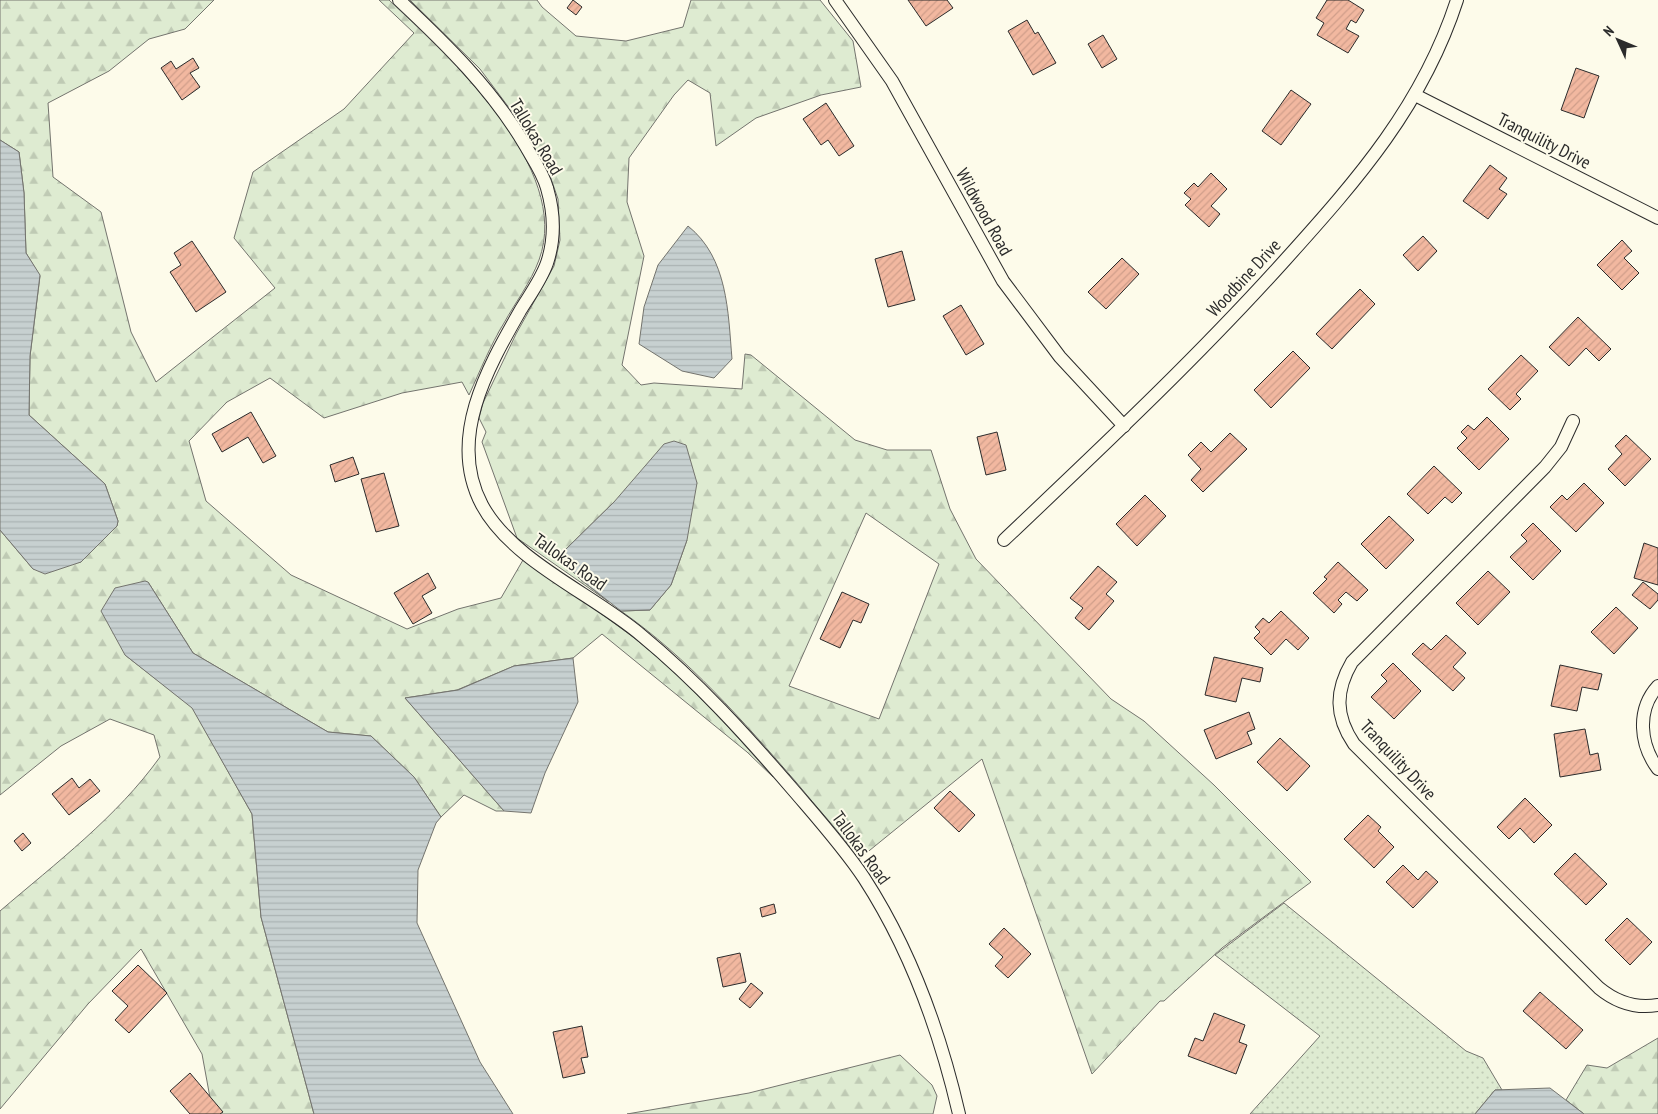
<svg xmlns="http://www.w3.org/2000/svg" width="1658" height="1114" viewBox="0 0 1658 1114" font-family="'PT Sans Narrow',sans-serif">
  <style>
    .grass { fill: url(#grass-dots); stroke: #74746e }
    .forest { fill: url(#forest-firs); stroke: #74746e; fill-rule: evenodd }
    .water { fill: url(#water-rules); stroke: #74746e }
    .building { fill: url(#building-hatch); stroke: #2b2b2b }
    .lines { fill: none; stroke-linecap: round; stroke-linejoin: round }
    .street-casing { stroke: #2b2b2b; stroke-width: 14 }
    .street { stroke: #fdfbea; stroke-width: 12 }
    .labels { text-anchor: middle; stroke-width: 4; stroke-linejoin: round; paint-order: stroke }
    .street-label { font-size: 18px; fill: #2b2b2b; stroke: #fdfbea }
  </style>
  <defs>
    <pattern id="grass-dots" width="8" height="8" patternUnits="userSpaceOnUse" patternTransform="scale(1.25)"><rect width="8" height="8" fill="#deebd1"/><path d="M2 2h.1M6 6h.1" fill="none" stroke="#bfcab4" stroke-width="1.8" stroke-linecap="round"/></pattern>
    <pattern id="forest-firs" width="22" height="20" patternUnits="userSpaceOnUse" patternTransform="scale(1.25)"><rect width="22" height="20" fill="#deebd1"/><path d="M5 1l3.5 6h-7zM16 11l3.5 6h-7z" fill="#bfcab4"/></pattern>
    <pattern id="water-rules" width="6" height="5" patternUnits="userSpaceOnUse" patternTransform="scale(1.25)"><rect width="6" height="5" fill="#c7d0d0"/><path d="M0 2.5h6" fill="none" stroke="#abb3b3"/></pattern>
    <pattern id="building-hatch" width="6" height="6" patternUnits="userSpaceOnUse" patternTransform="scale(1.25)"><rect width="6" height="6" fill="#f2b8a0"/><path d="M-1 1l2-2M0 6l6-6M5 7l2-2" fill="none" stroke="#d09e8a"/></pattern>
  </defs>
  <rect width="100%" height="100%" fill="#fdfbea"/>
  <path class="grass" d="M1284 903 1466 1051 1483 1058 1502 1090H1495L1475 1114H1250L1320 1036 1215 955Z"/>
  <g class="forest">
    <path d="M0 0H214L185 29 149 39 109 71 48 103 53 177 101 212 131 332 156 382 275 288 234 238 253 172 344 109 414 33 379 0H389C448 56 573 168 539 260 531 282 515 303 504 323 490 346 480 371 469 395L462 382 402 393 324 418 270 378 227 402 189 441 206 501 291 575 407 629 458 609 501 598 523 560C560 585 597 610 633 637 684 677 730 728 773 777L747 752 602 634 573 658 514 666 457 690 405 698 504 811H496L464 795 441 817 414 777 371 736 328 732 193 653 148 582 125 655 192 707 252 814 261 917 314 1114H213L202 1054 141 949 88 1004 0 1109V911C56 863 117 817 160 757L154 735 110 719 61 746 0 795V530L33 569 81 562 117 526 118 521 105 484 29 415 30 356 40 276 26 253 24 193 19 152 0 140Z"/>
    <path d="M410 0H537L542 7 576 36 626 41 683 27 691 0H820L853 41 861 87 821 95 756 118 716 146 710 93 688 80 674 95 629 158 627 202 644 256 622 365 641 385 654 383 742 389 745 354 751 355 855 440 887 450H931L950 509 976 559 1111 699 1144 721 1214 785 1311 882 1222 948 1164 1001H1160L1092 1074 982 759 859 859C840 832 817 808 796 782 743 721 688 658 621 611L650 610 671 585 687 540 614 502 564 551 563 560 580 579 609 602 517 538 482 442 486 432 479 418 483 403 516 334 554 266 560 240 558 199 547 167 510 109 480 69ZM866 513 939 564 879 719 789 686Z"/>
    <path d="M1658 1038V1114H1584L1566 1100 1587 1065 1607 1068Z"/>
    <path d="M900 1055 932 1085 937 1096 933 1114H627L749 1093Z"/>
  </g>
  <g class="water">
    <path d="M0 140 19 152 24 193 26 253 40 275 30 356 29 415 105 484 118 521 117 526 81 562 45 574 33 569 0 530Z"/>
    <path d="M688 226C728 258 728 312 732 359L714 378 682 371 639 344 644 307 658 265Z"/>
    <path d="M674 441 686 445 697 483 687 540 671 585 650 610 621 611 580 579 562 560 564 551 614 502 664 444Z"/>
    <path d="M145 581 148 582 193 653 328 732 371 736 414 777 441 817 436 823 418 870 417 923 480 1062 513 1114H314L261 917 252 814 192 708 125 655 101 611 115 588Z"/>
    <path d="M573 658 578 702 545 773 531 813 504 811 405 698 458 690 514 666Z"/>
    <path d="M1550 1088 1584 1114H1475L1495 1090Z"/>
  </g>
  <g class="building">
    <path d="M573 0 582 7 576 15 567 8Z"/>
    <path d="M908 0H947L953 8 926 26Z"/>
    <path d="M1327 0H1348L1364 10 1356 23 1351 20 1346 29 1359 36 1348 53 1317 35 1324 23 1316 18Z"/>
    <path d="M1027 20 1035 34 1038 32 1056 63 1033 75 1008 31Z"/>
    <path d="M1103 35 1117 59 1102 68 1088 44Z"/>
    <path d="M193 58 199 68 190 73 200 87 182 100 161 68 171 61 176 69Z"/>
    <path d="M1576 68 1599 76 1584 118 1561 110Z"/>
    <path d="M1291 90 1311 104 1281 145 1262 131Z"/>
    <path d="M826 103 854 146 839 156 828 140 821 145 803 119Z"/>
    <path d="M1490 165 1507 178 1499 189 1507 194 1488 219 1463 201Z"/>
    <path d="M1211 173 1227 189 1211 206 1220 214 1209 227 1185 205 1191 199 1184 193 1194 183 1198 187Z"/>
    <path d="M1423 236 1437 251 1418 271 1403 255Z"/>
    <path d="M1622 240 1632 251 1624 258 1639 273 1622 290 1597 265Z"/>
    <path d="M192 241 226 292 196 312 170 272 181 265 174 253Z"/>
    <path d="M902 251 915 300 888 307 875 259Z"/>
    <path d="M1122 258 1139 274 1106 309 1088 292Z"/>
    <path d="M1360 289 1375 304 1332 349 1316 334Z"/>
    <path d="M961 305 984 344 966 355 943 316Z"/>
    <path d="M1578 317 1611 349 1599 361 1586 348 1569 366 1549 347Z"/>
    <path d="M1293 351 1310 368 1271 408 1254 390Z"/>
    <path d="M1521 355 1538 371 1516 394 1521 399 1510 410 1488 389Z"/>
    <path d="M251 412 276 456 263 463 248 437 222 452 212 434Z"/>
    <path d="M1487 417 1509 439 1479 470 1457 448 1467 438 1461 432 1468 425 1474 430Z"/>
    <path d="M997 432 1006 470 986 475 977 437Z"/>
    <path d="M1230 433 1247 449 1203 492 1191 480 1201 469 1188 455 1201 442 1211 452Z"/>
    <path d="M1626 435 1651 459 1625 486 1608 469 1622 454 1615 446Z"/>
    <path d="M353 457 359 474 335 482 330 465Z"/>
    <path d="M1434 466 1462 493 1452 503 1445 497 1428 514 1407 494Z"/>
    <path d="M384 473 399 526 376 532 361 479Z"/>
    <path d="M1584 483 1604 503 1576 532 1550 507 1562 495 1567 500Z"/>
    <path d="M1145 495 1166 516 1137 546 1116 524Z"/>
    <path d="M1389 516 1414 540 1386 569 1361 544Z"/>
    <path d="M1533 523 1561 551 1533 580 1510 557 1527 541 1521 535Z"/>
    <path d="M1644 543 1658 548V585L1634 578Z"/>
    <path d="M1338 562 1368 590 1357 601 1346 592 1338 600 1342 604 1334 613 1313 593 1327 579 1324 577Z"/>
    <path d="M1098 566 1117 582 1106 594 1114 601 1089 630 1075 618 1083 608 1070 598Z"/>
    <path d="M1488 571 1510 592 1478 625 1456 603Z"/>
    <path d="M428 573 436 588 422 596 432 613 413 624 394 593Z"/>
    <path d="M1643 582 1658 594V600L1650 609 1632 595Z"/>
    <path d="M842 592 869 604 861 623 853 620 840 648 820 639Z"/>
    <path d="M1616 607 1638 628 1614 654 1591 632Z"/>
    <path d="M1281 611 1309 638 1298 650 1286 639 1271 655 1254 638 1260 632 1255 627 1263 618 1269 623Z"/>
    <path d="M1446 635 1466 653 1453 667 1465 678 1453 691 1412 654 1423 643 1431 650Z"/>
    <path d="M1214 657 1263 668 1260 682 1242 678 1236 702 1205 695Z"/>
    <path d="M1393 663 1421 691 1394 719 1371 697 1387 681 1381 675Z"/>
    <path d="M1560 665 1602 674 1598 690 1582 687 1577 711 1551 706Z"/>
    <path d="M1249 712 1255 729 1247 732 1252 744 1216 759 1204 730Z"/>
    <path d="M1585 729 1590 755 1598 753 1601 770 1560 777 1554 734Z"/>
    <path d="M1280 738 1310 766 1287 791 1257 762Z"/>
    <path d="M72 778 79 788 90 779 100 791 69 815 52 794Z"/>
    <path d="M950 791 975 815 959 832 934 808Z"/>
    <path d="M1525 798 1552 825 1534 843 1520 828 1509 839 1497 827Z"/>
    <path d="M1368 815 1381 827 1378 831 1394 847 1374 868 1344 839Z"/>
    <path d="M23 833 31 843 22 851 14 841Z"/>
    <path d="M1575 853 1607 884 1586 905 1554 874Z"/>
    <path d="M1403 865 1418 880 1426 871 1438 882 1413 908 1386 882Z"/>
    <path d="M774 904 776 913 762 917 760 908Z"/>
    <path d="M1627 918 1652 942 1630 965 1605 940Z"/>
    <path d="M1004 928 1031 954 1008 978 995 966 1003 957 989 944Z"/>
    <path d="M740 953 746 982 723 987 717 958Z"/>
    <path d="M138 965 167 993 129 1033 115 1020 128 1006 112 991Z"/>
    <path d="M751 983 763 993 750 1008 739 999Z"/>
    <path d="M1540 992 1583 1030 1566 1049 1523 1011Z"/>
    <path d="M1214 1013 1245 1025 1239 1042 1247 1045 1236 1074 1188 1056 1195 1038 1203 1041Z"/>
    <path d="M582 1026 588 1057 581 1058 585 1073 563 1078 553 1032Z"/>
    <path d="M190 1073 223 1112 220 1114H190L170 1091Z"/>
  </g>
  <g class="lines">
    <g class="street-casing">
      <g id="street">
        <path d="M399 0C446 44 492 89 525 145 533 159 543 173 547 188 554 212 555 239 547 263 541 280 529 296 520 311 487 369 447 439 482 505 512 561 593 594 641 635 698 682 747 736 795 792 819 820 844 848 864 878 910 949 940 1032 959 1114"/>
        <path d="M835 0 892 81 1003 281 1060 357 1124 426"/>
        <path d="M1415 95 1658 218"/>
        <path d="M1573 421 1561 447 1545 467 1352 662C1335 691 1335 716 1354 744L1599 988C1616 1002 1635 1009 1658 1005"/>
        <path d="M1004 540C1101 448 1197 358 1286 259 1358 179 1423 105 1457 0"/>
        <path d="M1658 686C1636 710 1640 745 1658 769"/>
      </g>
    </g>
    <use href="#street" class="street"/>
  </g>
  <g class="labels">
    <g class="street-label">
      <text transform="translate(536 137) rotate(59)" y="6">Tallokas Road</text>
      <text transform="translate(1544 141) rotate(27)" y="6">Tranquility Drive</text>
      <text transform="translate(984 212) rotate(61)" y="6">Wildwood Road</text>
      <text transform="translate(1244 278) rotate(-47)" y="6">Woodbine Drive</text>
      <text transform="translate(570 562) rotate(35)" y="6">Tallokas Road</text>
      <text transform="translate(1398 760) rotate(47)" y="6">Tranquility Drive</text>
      <text transform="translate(861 848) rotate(54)" y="6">Tallokas Road</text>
    </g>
  </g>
  <g transform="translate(1618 40) rotate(314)" stroke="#fdfbea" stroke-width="4" paint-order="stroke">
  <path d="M0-4L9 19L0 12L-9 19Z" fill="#2b2b2b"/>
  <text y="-8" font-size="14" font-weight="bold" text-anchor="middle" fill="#2b2b2b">N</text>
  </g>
</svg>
